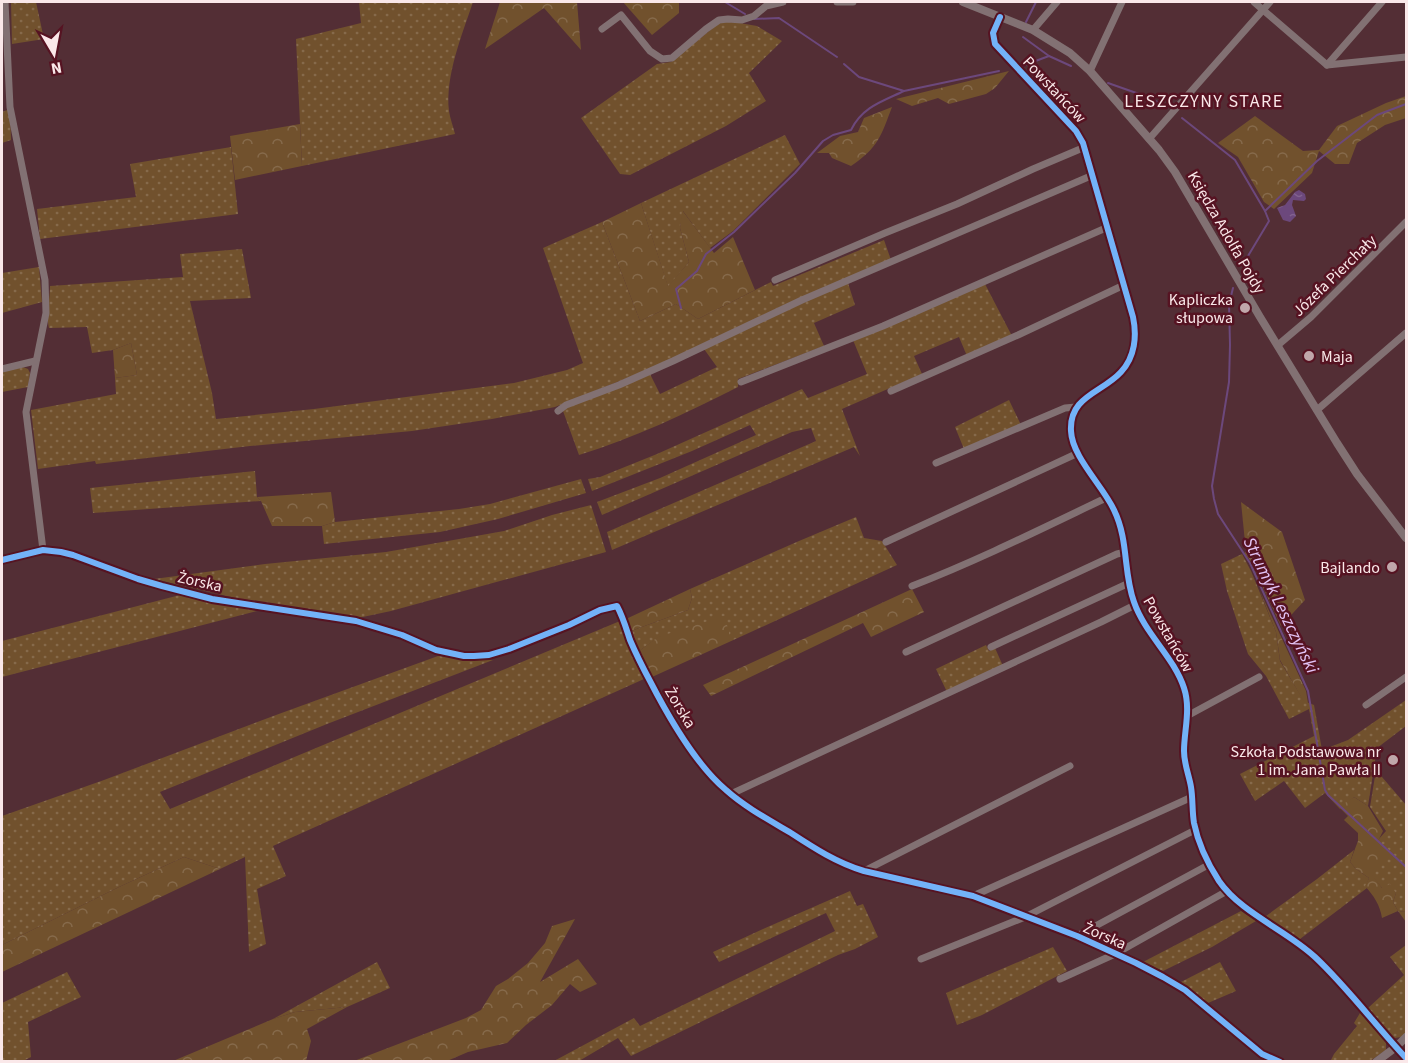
<svg xmlns="http://www.w3.org/2000/svg" width="1408" height="1063" viewBox="0 0 1408 1063" font-family="'Source Sans 3',sans-serif">
  <style>
    .grass { fill: url(#grass-dots) }
    .forest { fill: url(#forest-crowns) }
    .water { fill: url(#water-ripples) }
    .lines { fill: none; stroke-linecap: round; stroke-linejoin: round }
    .stream { stroke: #6c487c; stroke-width: 2 }
    .minor { stroke: #827173; stroke-width: 7 }
    .tertiary { stroke: #827173; stroke-width: 8 }
    .cycleway-casing { stroke: #561322; stroke-width: 10 }
    .cycleway { stroke: #73b2f8; stroke-width: 6 }
    .poi-dot { fill: #c0a7aa; stroke: #561322; stroke-width: 2 }
    .labels { text-anchor: middle; stroke-width: 5; stroke-linejoin: round; paint-order: stroke }
    .street-label { font-size: 16px; fill: #fae8e9; stroke: #561322 }
    .poi-label { font-size: 16px; fill: #fae8e9; stroke: #561322; text-anchor: end }
    .neighbourhood-label { font-size: 18px; letter-spacing: 1.5px; fill: #fae8e9; stroke: #561322 }
    .water-label { font-size: 18px; font-style: italic; fill: #e3c4f6; stroke: #561322 }
  </style>
  <defs>
    <pattern id="grass-dots" width="8" height="8" patternUnits="userSpaceOnUse" patternTransform="scale(1.5)"><rect width="8" height="8" fill="#71512d"/><path d="M2 2h.1M6 6h.1" fill="none" stroke="#866a4b" stroke-width="1.8" stroke-linecap="round"/></pattern>
    <pattern id="forest-crowns" width="20" height="18" patternUnits="userSpaceOnUse" patternTransform="scale(1.5)"><rect width="20" height="18" fill="#71512d"/><path d="M2 6a3 3 0 1 1 6 0M12 15a3 3 0 1 1 6 0" fill="none" stroke="#866a4b"/></pattern>
    <pattern id="water-ripples" width="26" height="14" patternUnits="userSpaceOnUse" patternTransform="scale(1.5)"><rect width="26" height="14" fill="#6c487c"/><path d="M2 4q2-2 4 0t4 0M15 11q2-2 4 0t4 0" fill="none" stroke="#82628f"/></pattern>
  </defs>
  <rect width="100%" height="100%" fill="#532e35"/>
  <g class="grass">
    <path d="M11 2H36L44 39 12 44Z"/>
    <path d="M359 2H473C462 35 445 76 449 111 450 118 453 126 455 134L302 166 296 39 361 23Z"/>
    <path d="M728 21 757 26 782 41 749 73 766 101 726 126 630 175 620 174 581 118 657 64 671 62 719 23Z"/>
    <path d="M10 109 11 140 2 143V112Z"/>
    <path d="M785 135 800 164 733 231 710 248 683 211 680 228 689 262 668 287 641 203Z"/>
    <path d="M231 147 238 214 40 239 37 209 136 197 130 164Z"/>
    <path d="M602 222 640 321 676 304 698 319 771 282 773 286 884 240 891 260 647 370 555 407 492 419 412 431 250 446 96 464 95 461 38 469 31 410 116 394 115 378 137 375 131 343 113 350 92 353 87 327 49 328C46 318 50 297 50 286L183 277 180 254 242 249 251 298 190 301 212 393 216 419 314 409 514 383 567 370 583 363 543 248Z"/>
    <path d="M39 267 42 302 2 313V273Z"/>
    <path d="M848 283 855 305 814 323 824 346 738 379V387C686 413 635 438 579 455L563 411 566 408 650 374 660 394 717 367 704 349 793 307Z"/>
    <path d="M985 284 1012 336 967 356 959 337 914 356 922 374 842 409 860 456 854 447 612 550 607 532 816 441 811 428 792 432 602 515 597 502 660 478 756 435 750 425 692 451 592 491 588 479 600 477 657 454 802 389 808 398 867 374 853 340Z"/>
    <path d="M23 367 28 369 30 373 28 387 2 392V371Z"/>
    <path d="M1009 400 1021 425 964 449 955 427Z"/>
    <path d="M255 471 257 497 261 501 93 513 90 488Z"/>
    <path d="M581 479 586 493 498 519 440 532 324 544 322 526 335 522 459 509 490 504Z"/>
    <path d="M591 505 606 552 391 611 358 618 248 601 154 579 265 564 386 552 504 531 552 515Z"/>
    <path d="M856 517 864 538 882 541 897 565 729 642V631L659 637 639 651 631 631 688 610 692 598 690 589 799 541Z"/>
    <path d="M1242 554 1251 571 1276 632 1280 661 1304 701 1314 705 1322 750 1348 740 1406 700V726L1377 748 1368 806 1354 797 1340 809 1325 793 1305 808 1284 781 1255 801 1240 774 1314 736 1309 709 1289 719 1266 676 1248 654 1227 591 1221 564Z"/>
    <path d="M180 595 257 611 2 677V641Z"/>
    <path d="M620 621 644 679 273 846 286 876 257 889 266 944 249 952 245 857 220 869 184 857 119 887 2 945V816L104 780 276 715 438 656 493 660 327 724 160 792 170 809Z"/>
    <path d="M986 645 989 651 995 648 1003 666 947 692 936 669Z"/>
    <path d="M1376 770 1406 805V912L1398 911 1393 902 1396 893 1382 888 1370 873 1377 841 1386 831 1370 807Z"/>
    <path d="M1354 850 1350 862 1356 869 1369 878 1366 886 1367 888 1300 939 1283 929 1266 916 1317 879Z"/>
    <path d="M850 891 857 906 863 904 878 937 855 949 838 955 631 1056 618 1038 579 1061H554L634 1018 640 1026 835 931 826 913 719 962 713 952 763 929Z"/>
    <path d="M1241 911 1256 921 1212 947 1163 971 1143 962Z"/>
    <path d="M1406 945V1033L1401 1037 1395 1038 1389 1034 1368 1008 1404 975 1390 957Z"/>
    <path d="M1053 947 1067 971 982 1015 957 1025 946 993Z"/>
    <path d="M377 962 390 988 347 1007 295 1012 273 1019Z"/>
    <path d="M1220 962 1236 991 1208 1003 1179 983Z"/>
    <path d="M67 972 81 997 28 1022 31 1057 23 1061H2V1003Z"/>
    <path d="M1360 1013 1386 1042V1050L1370 1061 1330 1062 1334 1054 1357 1026 1354 1023Z"/>
  </g>
  <g class="forest">
    <path d="M500 2H577L581 50 544 8 485 49Z"/>
    <path d="M623 2H679V13L652 35Z"/>
    <path d="M1009 71 995 88 986 94 949 104 938 98 912 106 896 99Z"/>
    <path d="M1406 96V118L1385 125 1357 143 1349 164H1335L1319 151 1312 173 1274 209 1264 202 1238 157 1218 143 1255 116 1303 151 1319 150 1337 126 1386 103Z"/>
    <path d="M892 107C881 136 878 148 851 166L832 158 829 153H817L840 136 858 132 864 118Z"/>
    <path d="M300 124 302 166 235 180 230 136Z"/>
    <path d="M641 203 668 286 689 262 680 228 682 210 714 253 733 237 755 290 698 319 676 304 640 321 602 222Z"/>
    <path d="M131 343 137 375 115 378 113 350Z"/>
    <path d="M331 492 335 522 322 526H272L261 501 257 497Z"/>
    <path d="M1241 502 1282 532 1305 600 1281 626 1250 560 1244 553 1246 552Z"/>
    <path d="M690 589 692 598 688 610 631 631 626 619Z"/>
    <path d="M912 589 924 612 871 637 863 623 711 696 703 685Z"/>
    <path d="M1259 589 1306 691 1308 703 1304 702 1280 660 1276 632Z"/>
    <path d="M724 616 729 631V642L652 677 639 651 658 637Z"/>
    <path d="M1354 797 1368 806 1383 831 1378 841 1393 853 1371 873 1382 888 1390 884 1396 893 1393 902 1398 911 1406 912V922L1398 911 1382 918C1380 905 1374 896 1365 886L1369 878 1356 869 1350 862 1358 841V833L1344 820 1348 816 1339 807Z"/>
    <path d="M184 857 220 869 2 972V945L119 887Z"/>
    <path d="M575 919 540 982 578 959 597 984 580 992 570 984 552 1005 526 1025 507 1043 468 1052 447 1061H354L466 1018 481 1010 496 986 508 979 528 963 545 943 552 926Z"/>
    <path d="M347 1007 307 1029 311 1041 306 1061H173L273 1019 295 1012Z"/>
  </g>
  <path class="water" d="M1299 190 1305 194 1306 199 1304 201 1293 200 1292 205 1296 216 1290 222 1283 220 1277 208 1285 205 1295 192Z"/>
  <g class="lines">
    <g class="stream">
      <path d="M725 2 745 14"/>
      <path d="M754 19 779 18 837 57"/>
      <path d="M1026 22 1036 2"/>
      <path d="M1023 37 1049 56"/>
      <path d="M844 64 859 77 904 91 999 71"/>
      <path d="M1022 66 1049 56 1071 66"/>
      <path d="M1108 83 1142 95 1164 105"/>
      <path d="M1182 118 1235 160 1265 211 1269 221 1245 261 1251 273 1246 280"/>
      <path d="M1265 211 1317 161 1377 115 1406 104"/>
      <path d="M1233 288 1229 304 1230 345 1229 382 1212 486 1214 499 1218 514 1250 563 1308 691 1325 790 1328 795 1406 867"/>
      <path d="M681 308 676 289 697 271 706 254 734 232 795 173 823 141 833 135 851 130C862 107 883 101 904 91"/>
    </g>
    <g class="minor">
      <path d="M5 2 10 107 45 280 46 313 26 412 43 550"/>
      <path d="M837 2H853"/>
      <path d="M1254 2 1327 65 1406 57"/>
      <path d="M1000 17 993 33 995 44 1076 131 1083 143 1133 317C1137 336 1135 357 1121 372 1102 393 1069 396 1071 431 1072 457 1103 486 1114 510 1129 541 1123 572 1134 602 1145 634 1174 657 1184 688 1191 709 1184 731 1184 751 1184 764 1189 775 1191 787 1193 799 1192 811 1194 823 1198 843 1208 864 1219 881 1241 913 1286 930 1315 957 1348 988 1375 1025 1406 1058"/>
      <path d="M602 29 621 15 650 51 662 59 672 58 706 29 719 20 728 19 742 20 754 16 766 6 783 2"/>
      <path d="M1033 30 1057 2"/>
      <path d="M1327 65 1382 2"/>
      <path d="M1090 71 1122 2"/>
      <path d="M1149 139 1270 2"/>
      <path d="M775 280 885 233 957 204 1033 169 1085 147"/>
      <path d="M1278 345 1311 317 1406 222"/>
      <path d="M2 369 35 361"/>
      <path d="M741 382 883 326 1108 227"/>
      <path d="M891 391 1018 335 1124 285"/>
      <path d="M1317 410 1406 333"/>
      <path d="M558 411 566 405 619 385 673 361 802 300 1093 175"/>
      <path d="M936 463 1065 408 1076 407"/>
      <path d="M886 542 1078 453"/>
      <path d="M2 560 43 550 61 552 73 555 138 579 162 586 212 599 356 621 402 635 436 650 464 656H474L489 655 509 649 569 625 600 610 617 606C623 617 626 628 630 640 636 654 643 668 650 681 668 716 696 765 726 790 745 807 769 820 791 833 814 848 837 863 864 871L973 896 1077 936 1136 963 1163 977 1185 990 1262 1054 1280 1062"/>
      <path d="M912 586C979 560 1043 528 1108 497"/>
      <path d="M991 647 1129 583"/>
      <path d="M906 652 1117 554 1126 552"/>
      <path d="M1366 705 1406 677"/>
      <path d="M1187 716 1259 677"/>
      <path d="M731 794 1101 622 1135 605"/>
      <path d="M864 871 1070 766"/>
      <path d="M973 896 1192 797"/>
      <path d="M1077 936 1210 864"/>
      <path d="M921 959 1025 917 1195 830"/>
      <path d="M1060 979 1115 954 1227 891"/>
    </g>
    <g class="tertiary">
      <path d="M963 2 1033 30 1070 53 1090 71 1138 126 1159 150 1175 172 1260 317 1337 443 1357 474 1406 538"/>
      <path d="M1376 1062 1396 1047 1406 1037"/>
    </g>
    <g class="cycleway-casing">
      <g id="cycleway">
        <path d="M1000 17 993 33 995 44 1076 131 1083 143 1133 317C1137 336 1135 357 1121 372 1102 393 1069 396 1071 431 1072 457 1103 486 1114 510 1129 541 1123 572 1134 602 1145 634 1174 657 1184 688 1191 709 1184 731 1184 751 1184 764 1189 775 1191 787 1193 799 1192 811 1194 823 1198 843 1208 864 1219 881 1241 913 1286 930 1315 957 1348 988 1375 1025 1406 1058"/>
        <path d="M2 560 43 550 61 552 73 555 138 579 162 586 212 599 356 621 402 635 436 650 464 656H474L489 655 509 649 569 625 600 610 617 606C623 617 626 628 630 640 636 654 643 668 650 681 668 716 696 765 726 790 745 807 769 820 791 833 814 848 837 863 864 871L973 896 1077 936 1136 963 1163 977 1185 990 1262 1054 1280 1062"/>
      </g>
    </g>
    <use href="#cycleway" class="cycleway"/>
  </g>
  <g class="poi-dot">
    <circle cx="1245" cy="308" r="6"/>
    <circle cx="1309" cy="356" r="6"/>
    <circle cx="1392" cy="567" r="6"/>
    <circle cx="1393" cy="760" r="6"/>
  </g>
  <g class="labels">
    <g class="street-label">
      <text transform="translate(1055 89) rotate(47)" y="6">Powstańców</text>
      <text transform="translate(1227 232) rotate(60)" y="6">Księdza Adolfa Pojdy</text>
      <text transform="translate(1334 275) rotate(-44)" y="6">Józefa Pierchały</text>
      <text transform="translate(200 581) rotate(13)" y="6">Żorska</text>
      <text transform="translate(1169 634) rotate(60)" y="6">Powstańców</text>
      <text transform="translate(681 707) rotate(59)" y="6">Żorska</text>
      <text transform="translate(1105 935) rotate(24)" y="6">Żorska</text>
    </g>
    <g class="poi-label">
      <text x="1233" y="305">Kapliczka<tspan x="1233" dy="18">słupowa</tspan></text>
      <text x="1321" y="362" text-anchor="start">Maja</text>
      <text x="1380" y="573">Bajlando</text>
      <text x="1381" y="757">Szkoła Podstawowa nr<tspan x="1381" dy="18">1 im. Jana Pawła II</tspan></text>
    </g>
    <g class="neighbourhood-label">
      <text x="1204" y="107">LESZCZYNY STARE</text>
    </g>
    <g class="water-label">
      <text transform="translate(1281 605) rotate(64)" y="6">Strumyk Leszczyński</text>
    </g>
  </g>
  <rect width="1408" height="1063" fill="none" stroke="#fae8e9" stroke-width="6"/>
  <g transform="translate(54 54) rotate(170)" stroke="#561322" stroke-width="4.5" paint-order="stroke">
  <path d="M0-4.5L10 22L0 15L-10 22Z" fill="#fae8e9"/>
  <text y="-9" font-size="16" font-weight="bold" text-anchor="middle" fill="#fae8e9">N</text>
  </g>
</svg>
